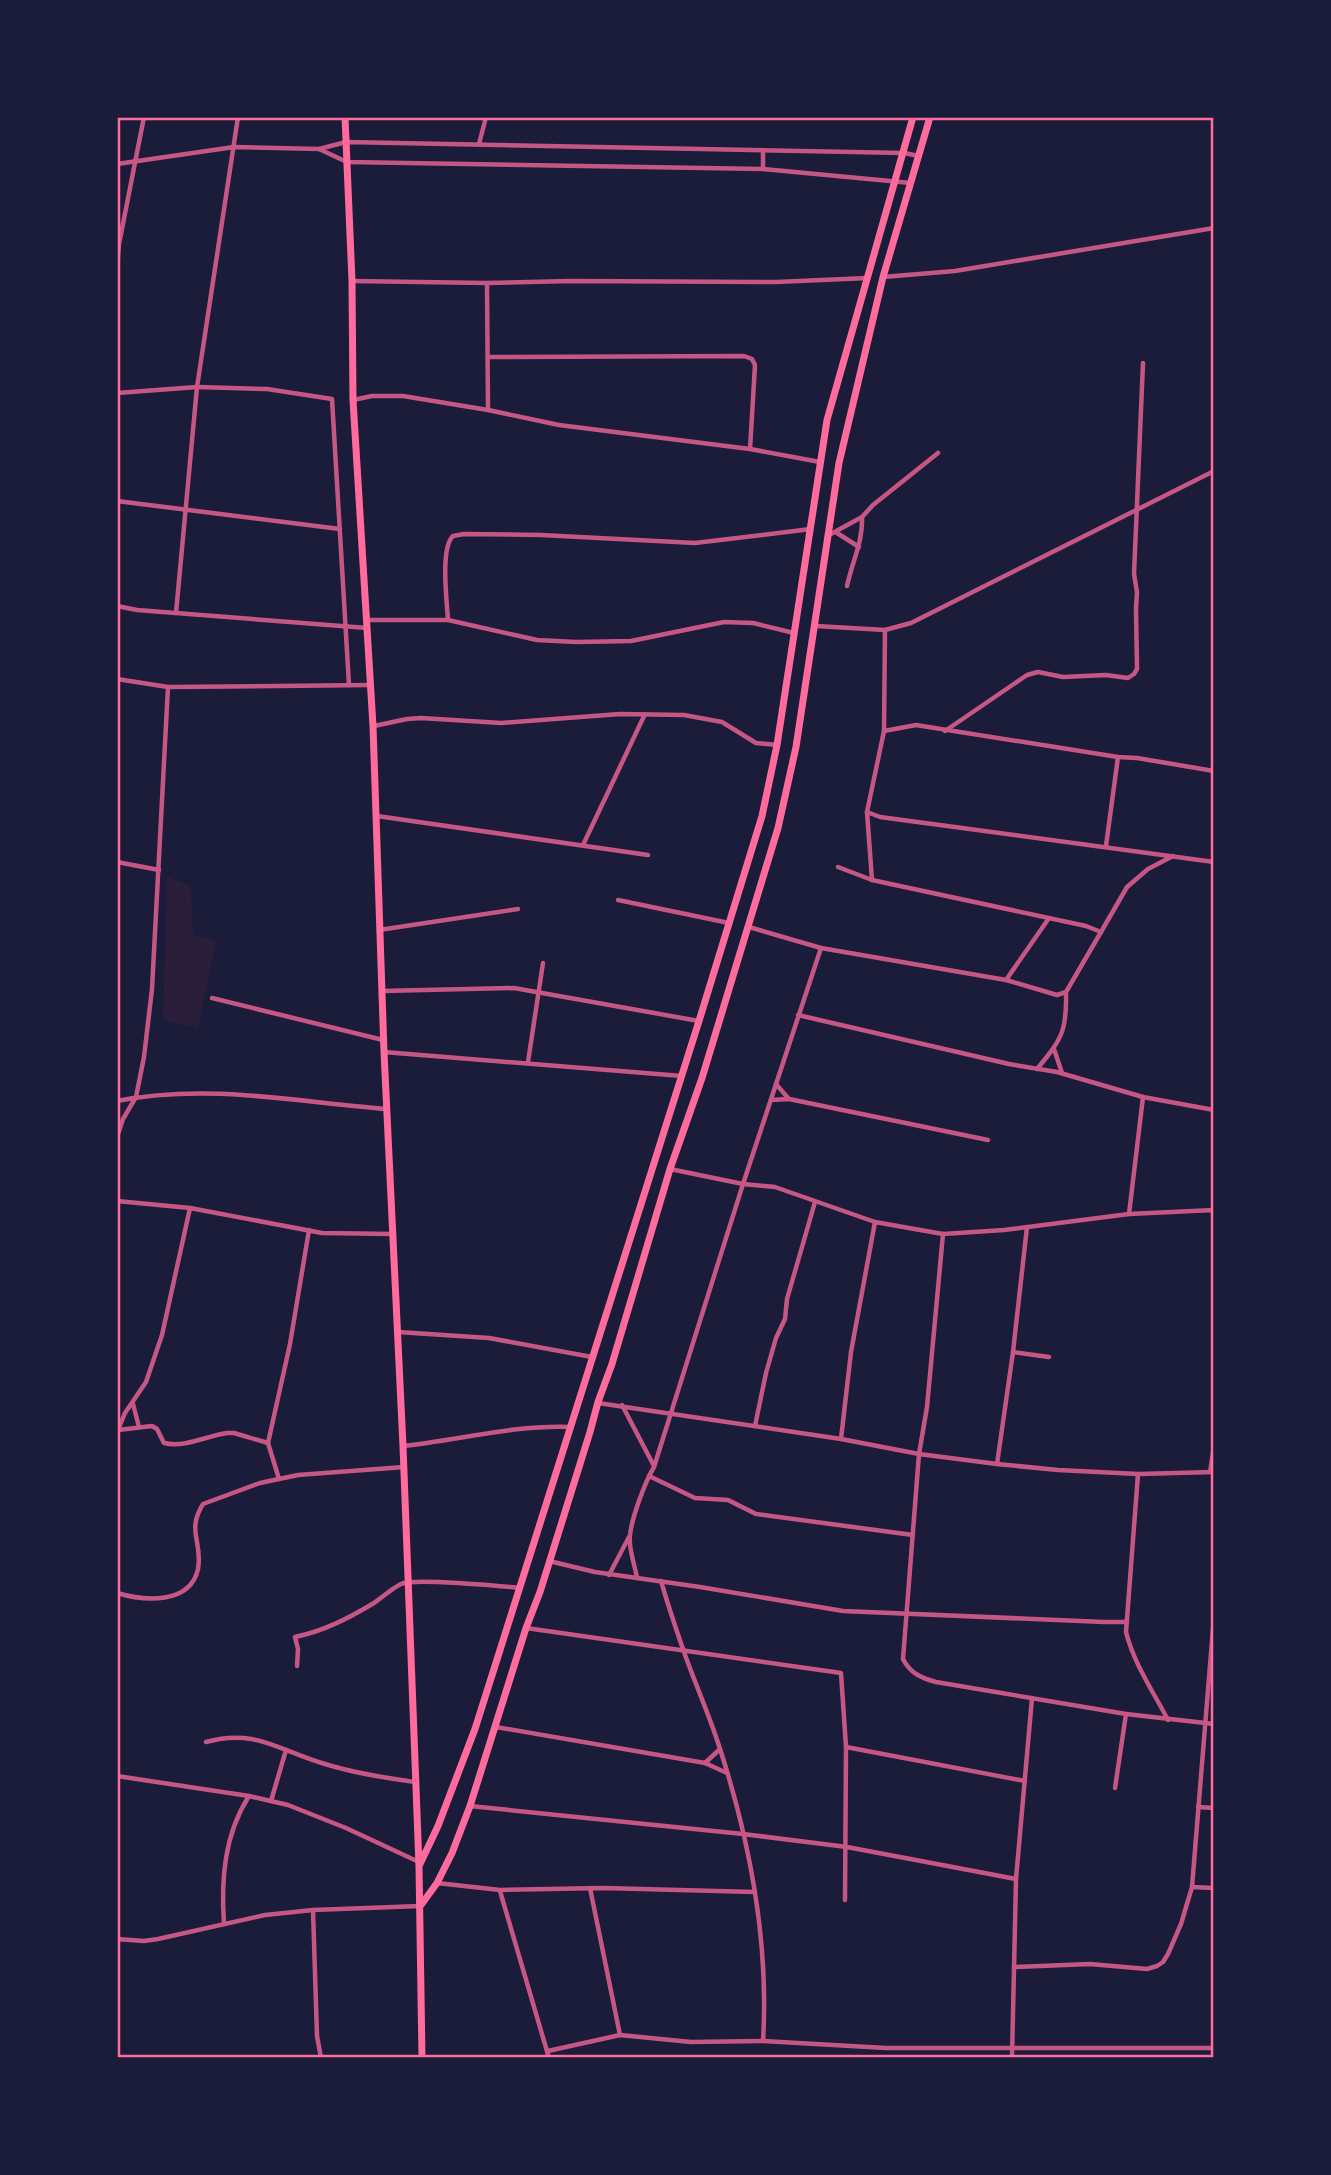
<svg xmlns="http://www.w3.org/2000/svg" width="1331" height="2175" font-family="'Noto Sans',sans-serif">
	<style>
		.green { fill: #2a1e3b }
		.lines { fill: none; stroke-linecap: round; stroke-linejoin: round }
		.minor { stroke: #c65784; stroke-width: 4.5 }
		.primary { stroke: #ff6b9d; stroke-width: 7 }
		.neatline { fill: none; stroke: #ff6b9d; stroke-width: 2.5 }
	</style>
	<rect width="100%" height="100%" fill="#1b1b3a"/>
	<polygon class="green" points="167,877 191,886 193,935 216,941 198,1028 163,1020"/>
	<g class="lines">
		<g class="minor">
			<polyline points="479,144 486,117"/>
			<polyline points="319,149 347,162 763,169 911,183"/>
			<polyline points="763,150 763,169"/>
			<polyline points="117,164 234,147 319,149 346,142 904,153 919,156"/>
			<polyline points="117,268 119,244 144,117"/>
			<polyline points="883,277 955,271 1214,228"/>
			<polyline points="352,281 487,283 570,281 776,282 868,278"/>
			<polyline points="487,283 488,410"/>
			<polyline points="488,357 744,356 752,359 755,365 750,449"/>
			<polyline points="117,393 197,387 267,389 332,399 349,685"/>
			<polyline points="353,400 372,396 403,396 488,410 559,425 750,449 820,462"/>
			<polyline points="117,501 340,529"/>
			<polyline points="837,533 859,547"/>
			<polyline points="829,535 862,517 873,505 938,453"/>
			<path d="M847 586C852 562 863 542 862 517"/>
			<polyline points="117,606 137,610 367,628"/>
			<polyline points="176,613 197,387 238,117"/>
			<polyline points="367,620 448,620 537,640 576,642 631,641 724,622 753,623 794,633"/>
			<path d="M448 620C447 602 440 548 453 536L464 534 541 535 695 543 811 529"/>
			<polyline points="816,626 885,630 911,623 1214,471"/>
			<polyline points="117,679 168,687 370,685"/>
			<polyline points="374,726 407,719 421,718 501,723 620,714 684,715 722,722 756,743 777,745"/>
			<polyline points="884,731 916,725 1118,757 1137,758 1214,771"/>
			<polyline points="945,731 1027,675 1038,672 1063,677 1106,675 1128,678 1134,674 1137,669 1136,609 1137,592 1134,574 1143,363"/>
			<polyline points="867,812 880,817 1214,862"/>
			<polyline points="377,816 648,855"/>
			<polyline points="583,845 645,714"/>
			<polyline points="1106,846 1118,757"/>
			<polyline points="117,862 159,870"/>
			<polyline points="838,867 872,880 1086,926 1101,932 1127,887 1148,869 1173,856"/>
			<polyline points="872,880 867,812 884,731 885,630"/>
			<polyline points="618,900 729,923"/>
			<polyline points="379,930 518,909"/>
			<polyline points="821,948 1006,980 1057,995 1066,992 1101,932"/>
			<polyline points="1006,980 1049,918"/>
			<polyline points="382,991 514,988 699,1021"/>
			<polyline points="212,998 383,1040"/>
			<polyline points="798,1015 1009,1064 1057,1072 1143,1097 1129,1214"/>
			<polyline points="1054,1049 1062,1073"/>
			<polyline points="384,1052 682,1076"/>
			<polyline points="528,1062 543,963"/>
			<path d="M1037 1069C1061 1040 1067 1032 1066 993"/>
			<polyline points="776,1084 788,1098"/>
			<polyline points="1143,1097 1214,1110"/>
			<polyline points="771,1100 789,1099 988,1140"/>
			<path d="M117 1101C208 1083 297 1102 387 1109"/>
			<polyline points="117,1137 123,1119 136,1097 144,1057 152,989 168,687"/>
			<polyline points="670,1169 743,1184 775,1187 875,1222 943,1234 1004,1230 1129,1214 1214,1210"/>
			<polyline points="117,1201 190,1208 322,1233 393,1234"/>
			<path d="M943 1234 927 1407 919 1454 903 1659C910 1673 921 1678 936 1682L1126 1714 1214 1724"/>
			<polyline points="398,1332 489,1338 592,1357"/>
			<polyline points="1013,1352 1049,1357"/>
			<polyline points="598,1403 841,1439 919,1454 997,1464 1058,1470 1138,1474 1214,1472"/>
			<polyline points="133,1404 139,1427"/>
			<polyline points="622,1405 654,1466"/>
			<polyline points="755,1426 766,1373 776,1338 785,1319 787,1299 815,1202"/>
			<polyline points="118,1430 125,1413 146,1382 162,1335 190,1208"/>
			<path d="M118 1430 152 1426 157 1429 164 1443C185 1448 206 1436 227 1433H234L268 1443"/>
			<polyline points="841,1439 851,1352 875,1222"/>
			<path d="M403 1446C458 1440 514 1425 569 1427"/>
			<polyline points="997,1464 1013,1352 1027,1227"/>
			<polyline points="1210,1472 1214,1446"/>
			<path d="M1138 1474 1126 1632C1134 1664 1153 1691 1168 1720"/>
			<polyline points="649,1476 695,1498 728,1500 756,1514 913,1535"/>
			<polyline points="279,1479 268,1443 290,1344 309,1230"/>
			<polyline points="549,1561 595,1572 700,1587 843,1611 1104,1622 1127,1622"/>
			<polyline points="609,1575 629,1537"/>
			<path d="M637 1578C635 1565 628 1548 630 1535 632 1517 645 1482 654 1467L743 1184 821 948 749 927"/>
			<path d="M661 1581C668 1605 676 1629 684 1652 696 1686 711 1719 721 1752 751 1846 769 1943 763 2041"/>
			<path d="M117 1593C144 1601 190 1605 198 1569 203 1542 186 1531 203 1504L260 1483 298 1475 404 1467"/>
			<polyline points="526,1628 841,1673 846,1747 845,1900"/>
			<path d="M297 1666 298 1649 295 1637C324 1631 349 1618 374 1603 383 1597 391 1589 401 1584 413 1578 501 1586 519 1588"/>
			<polyline points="496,1727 705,1763 727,1773"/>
			<path d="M206 1742C256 1728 279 1751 325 1764 354 1773 385 1778 415 1782"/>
			<polyline points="846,1747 1025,1781"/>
			<polyline points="705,1763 720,1749"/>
			<polyline points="117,1776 249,1796 288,1805 346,1828 419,1862"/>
			<polyline points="1115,1788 1126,1714"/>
			<polyline points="271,1801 286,1750"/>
			<polyline points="470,1806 743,1834 847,1847 1016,1879"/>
			<polyline points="1198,1807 1214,1808"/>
			<polyline points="437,1883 500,1890 603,1888 755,1892"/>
			<polyline points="1192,1887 1214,1888"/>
			<polyline points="590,1888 620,2035"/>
			<polyline points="500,1891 549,2058"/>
			<polyline points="313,1910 317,2036 321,2058"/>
			<path d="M224 1924C221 1880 224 1835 249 1796"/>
			<polyline points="117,1939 144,1941 158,1939 265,1915 313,1910 420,1906"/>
			<polyline points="1014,1967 1090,1964 1147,1969 1157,1966 1163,1962 1168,1954 1181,1924 1192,1887 1214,1616"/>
			<polyline points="548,2051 620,2035 691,2042 763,2041 886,2048 1214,2048"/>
			<polyline points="1012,2058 1016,1879 1032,1698"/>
		</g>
		<g class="primary">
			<polyline points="345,117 352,281 353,400 373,726 384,1052 403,1446 419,1866 422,2058"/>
			<polyline points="420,1864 438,1826 475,1729 699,1021 762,816 777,745 827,420 913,117"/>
			<polyline points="421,1905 437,1883 452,1853 470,1806 526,1628 540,1592 590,1432 598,1402 612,1364 670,1169 702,1078 778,828 796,747 839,463 883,277 930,117"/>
		</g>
	</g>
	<rect width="1331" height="2175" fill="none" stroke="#1b1b3a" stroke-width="238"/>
	<rect x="119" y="119" width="1093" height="1937" class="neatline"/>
</svg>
